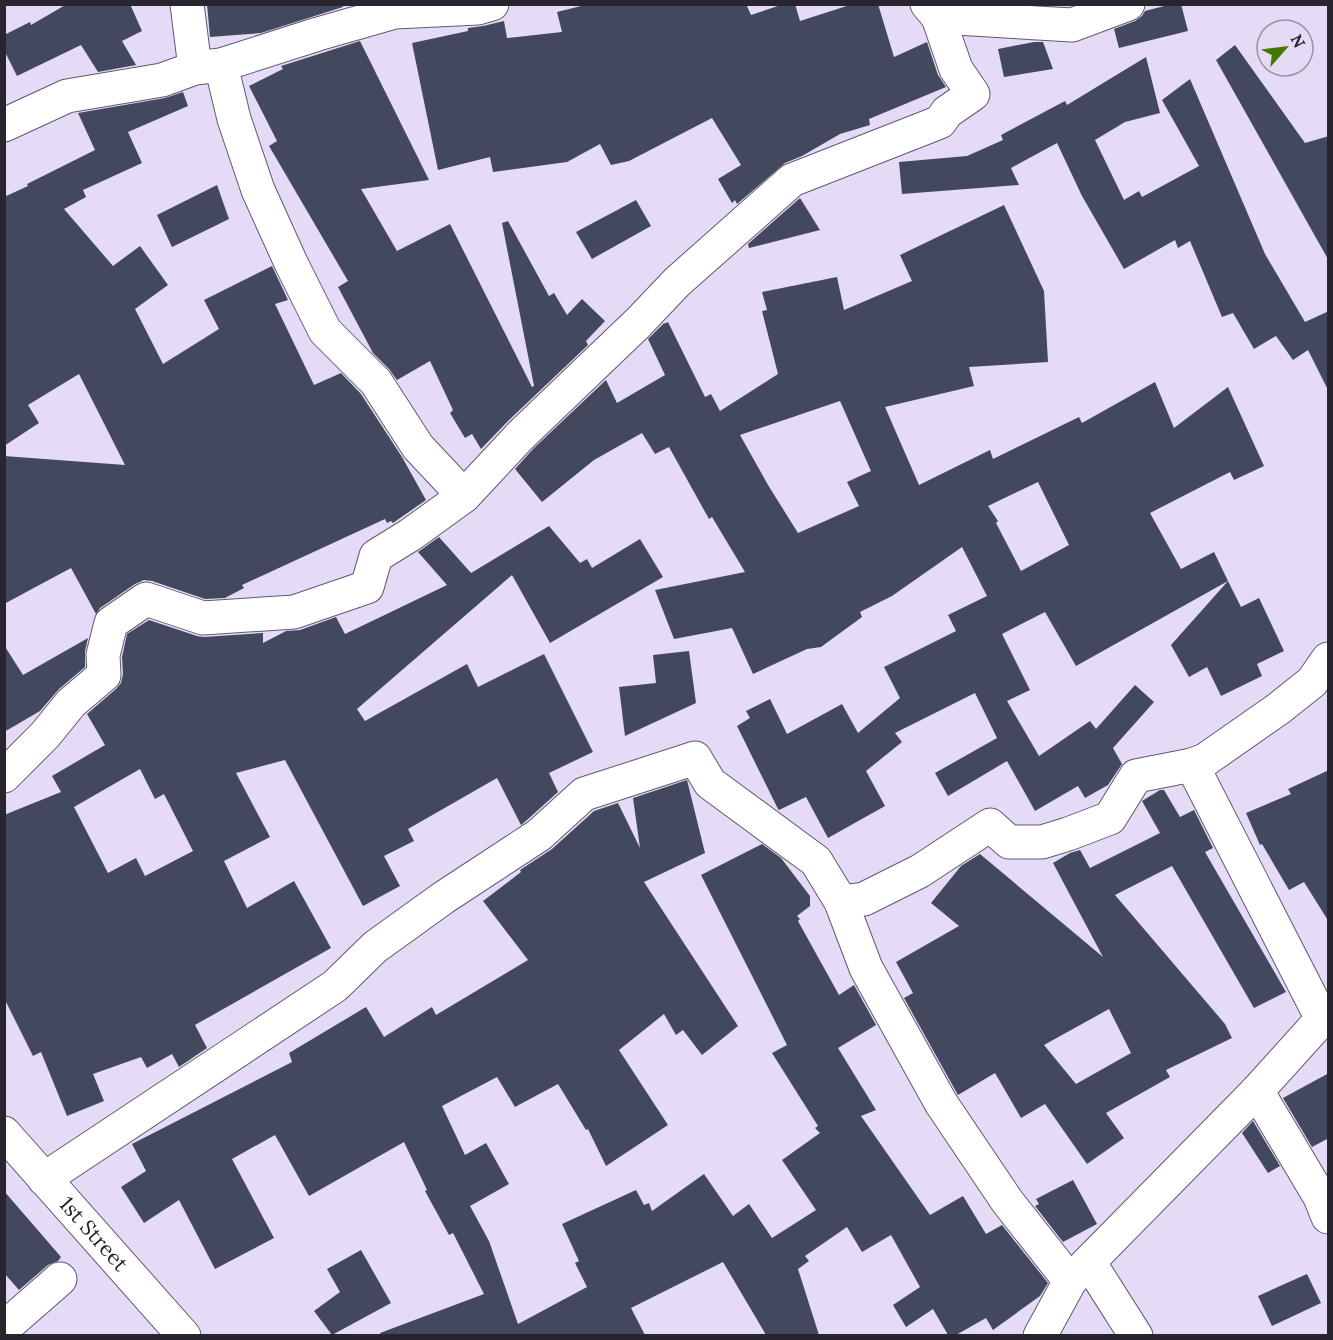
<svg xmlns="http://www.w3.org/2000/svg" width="1333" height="1340" font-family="Lora,serif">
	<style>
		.building { fill: #42495f; fill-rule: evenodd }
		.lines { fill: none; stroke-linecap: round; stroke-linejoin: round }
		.minor-casing { stroke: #62586f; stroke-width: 35 }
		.minor { stroke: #fff; stroke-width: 33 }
		.labels { text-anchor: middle; stroke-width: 6; stroke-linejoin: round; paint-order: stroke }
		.street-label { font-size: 21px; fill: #29252f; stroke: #e6dbf6 }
	</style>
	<rect width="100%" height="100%" fill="#e6dbf6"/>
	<g class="building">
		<polygon points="67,4 130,4 142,31 122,41 136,65 98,72 81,45 17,76 4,50 4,35 30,22 31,25"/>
		<polygon points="207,4 342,4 343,7 261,33 210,37"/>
		<polygon points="589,4 746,4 751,15 784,4 795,4 800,21 853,4 878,4 894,57 927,42 938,75 946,87 869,119 870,125 840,134 802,156 785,163 737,204 735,200 732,203 718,179 741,165 712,118 629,161 611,165 600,144 567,162 493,172 490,157 438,170 412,43 468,31 468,28 483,26 504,21 507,38 562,32 557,12"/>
		<polygon points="1172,4 1181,4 1188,31 1119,48 1114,29 1135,21 1142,16 1145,11"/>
		<polygon points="360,41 429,180 361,189 397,251 450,224 532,387 534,386 502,223 508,221 549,296 554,293 567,315 582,299 605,321 586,341 588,345 508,421 481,449 472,434 465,438 450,413 453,410 430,361 397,380 389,369 373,353 338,287 348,281 269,146 277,141 249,86 283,69 281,66"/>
		<polygon points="1034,42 1043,42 1053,69 1004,77 998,49"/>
		<polygon points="1235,45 1305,143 1329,136 1329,261 1216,60"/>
		<polygon points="1146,57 1160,113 1125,122 1095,140 1124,200 1139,191 1142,197 1199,166 1162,100 1190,79 1265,254 1305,322 1329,311 1329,392 1308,350 1293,360 1276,336 1254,349 1233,313 1222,317 1190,241 1178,248 1175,240 1124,269 1082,196 1057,143 1011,168 1019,185 902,194 899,162 967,156 1003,140 1001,135 1065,101 1067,105"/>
		<polygon points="183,92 188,106 128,132 142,163 83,190 86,197 64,209 113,266 140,246 168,285 135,309 163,364 219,329 204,300 272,266 288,300 275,304 314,385 341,373 361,394 402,457 426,500 393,523 391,521 387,523 385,519 242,585 244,588 225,598 205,599 152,581 144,580 135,584 100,608 96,614 71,568 4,604 4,456 125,465 79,374 28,405 39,423 4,446 4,197 28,186 27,184 95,150 78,113 165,98"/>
		<polygon points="217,185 229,219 172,247 157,215"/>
		<polygon points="800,198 820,230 749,248 748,244"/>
		<polygon points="636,200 651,226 592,259 576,232"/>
		<path d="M1004 205 1044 291 1048 362 969 367 974 386 885 407 919 485 990 450 993 459 1079 417 1082 423 1155 382 1174 428 1228 387 1264 466 1234 480 1230 472 1150 513 1181 569 1214 552 1228 581 1076 666 1045 612 1002 634 1030 690 1007 701 1039 756 1090 721 1096 729 1135 685 1154 702 1113 748 1122 764 1108 785 1085 798 1078 786 1035 811 1007 761 948 796 935 773 997 738 975 693 895 733 902 742 866 771 885 806 828 838 806 797 779 810 778 809 737 726 750 718 746 711 770 699 787 734 842 704 858 733 900 698 884 667 956 631 948 615 987 596 962 547 892 596 860 612 862 617 821 647 807 649 753 674 732 628 674 639 655 590 745 572 712 517 709 519 669 447 655 454 642 433 594 460 542 502 515 469 534 448 606 380 617 403 665 375 648 339 663 324 668 322 705 397 711 394 720 411 778 374 762 311 767 310 762 292 837 277 844 310 912 281 900 255ZM840 401 871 471 847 482 859 506 798 533 768 485 740 435ZM1038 482 1069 545 1021 571 996 523 998 521 988 506Z"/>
		<path d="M549 526 580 563 587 559 592 568 640 539 663 577 550 643 512 575 357 709 365 721 467 664 478 687 544 654 593 752 549 773 558 792 527 820 521 825 497 778 408 829 414 841 384 856 400 886 363 906 285 760 236 773 270 837 224 861 247 908 294 881 331 948 195 1025 207 1048 179 1067 172 1054 147 1068 141 1057 93 1074 104 1101 67 1116 41 1052 33 1056 4 998V815L61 792 52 776 105 745 87 714 116 689 121 683 123 674 122 657 127 634 149 620 197 636 204 637 263 633V643L286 631 300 630 336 617 345 634 447 585 418 552 439 537 471 573ZM140 769 155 799 164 794 193 851 145 876 136 858 108 873 74 807Z"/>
		<polygon points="1228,581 1241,607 1259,598 1284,651 1257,664 1262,676 1221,696 1207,667 1189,677 1171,645"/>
		<polygon points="88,638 85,651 85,667 59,689 40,711 4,732 4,645 23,675"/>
		<polygon points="689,651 696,703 625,736 619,687 656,683 653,655"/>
		<polygon points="1329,770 1329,922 1304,882 1289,890 1262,844 1260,845 1246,813 1291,794 1288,789"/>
		<polygon points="687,780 705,853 644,882 738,1026 702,1055 683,1030 676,1035 664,1014 619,1050 668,1125 606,1166 588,1129 586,1130 558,1084 515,1107 497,1077 442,1106 465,1155 486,1143 509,1184 470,1206 489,1241 518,1324 587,1287 575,1263 579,1261 562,1224 636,1190 644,1205 649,1203 652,1211 704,1174 733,1216 749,1204 772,1238 816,1210 782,1160 820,1133 815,1128 818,1126 772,1053 787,1045 701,875 762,844 781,858 810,896 810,906 797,916 800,919 798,921 839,995 854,985 876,1025 838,1048 876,1110 861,1116 930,1215 963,1196 986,1234 1002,1225 1048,1283 1040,1296 993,1330 986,1318 956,1335 948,1335 933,1309 906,1327 893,1305 920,1287 891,1235 862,1252 847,1227 805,1256 809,1261 798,1269 819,1335 766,1335 723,1262 631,1308 645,1335 381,1335 380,1333 484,1294 453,1233 449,1235 425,1191 427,1190 404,1142 309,1196 275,1135 232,1159 274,1238 215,1269 179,1200 144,1223 121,1187 146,1171 132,1144 292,1062 289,1053 366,1007 384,1037 432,1007 436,1015 528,960 483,901 521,872 520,870 552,849 594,811 618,803 640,848 633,798"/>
		<path d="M1160 790H1164L1180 817 1194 810 1213 848 1205 852 1286 992 1254 1008 1172 866 1115 895 1225 1024 1232 1038 1166 1070 1170 1077 1106 1113 1124 1138 1087 1164 1045 1104 1021 1118 995 1073 958 1095 904 998 913 993 896 962 959 926 931 903 961 866 980 854 1103 957 1053 863 1070 853 1080 850 1090 868 1160 833 1142 801ZM1109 1009 1131 1053 1076 1084 1044 1045Z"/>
		<polygon points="1329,1073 1329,1138 1312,1147 1283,1098"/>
		<polygon points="1253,1121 1280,1166 1268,1173 1242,1133"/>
		<polygon points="1073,1180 1097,1224 1063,1242 1035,1206 1039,1204 1036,1199"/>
		<polygon points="4,1191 61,1257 58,1261 48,1265 19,1290 4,1273"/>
		<polygon points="361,1250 391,1303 332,1335 314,1311 340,1292 327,1269"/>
		<polygon points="1307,1274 1321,1303 1272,1326 1258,1296"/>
	</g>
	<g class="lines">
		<g class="minor-casing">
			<g id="minor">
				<polyline points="187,4 195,68"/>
				<polyline points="927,4 938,17 1072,25 1128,4"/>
				<polyline points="221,65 234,119 258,190 291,263 325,331 376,382 418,447 464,496"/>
				<polyline points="4,125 67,96 162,80 195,68 221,65 318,34 395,12 478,8 492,4"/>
				<polyline points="1192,765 1322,1019"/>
				<polyline points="4,776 45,735 71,703 104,675 103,655 111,623 146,599 203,618 294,612 367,587 376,556 410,535 464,496 521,435 638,323 677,282 792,180 940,122 947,112 973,94 956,69 938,17"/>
				<polyline points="841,902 864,899 920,871 990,825 1009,842 1042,842 1068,834 1110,818 1136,776 1192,765 1205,760 1278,709 1312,682 1328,659"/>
				<polyline points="1257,1091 1320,1197 1328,1217"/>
				<path id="s1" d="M4 1133 184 1336"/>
				<polyline points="44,1179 335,986 375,947 443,898 539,835 584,794 695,758 710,783 816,861 841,902 866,968 941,1103 1007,1201 1070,1281"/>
				<polyline points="1089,1262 1136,1336"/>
				<polyline points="4,1328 60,1279"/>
				<polyline points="1040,1336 1070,1281 1257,1091 1322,1019 1328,1014"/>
			</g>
		</g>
		<use href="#minor" class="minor"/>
	</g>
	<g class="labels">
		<g class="street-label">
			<text dy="7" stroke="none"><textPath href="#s1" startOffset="135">1st Street</textPath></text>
		</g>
	</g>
	<rect width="1333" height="1340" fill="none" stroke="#29252f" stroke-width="12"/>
	<g transform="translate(1285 48) rotate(62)"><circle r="28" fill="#e6dbf6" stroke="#9a92a6" stroke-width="1.5"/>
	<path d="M0-4.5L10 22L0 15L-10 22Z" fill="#457700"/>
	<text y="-9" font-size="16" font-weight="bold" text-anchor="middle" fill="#29252f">N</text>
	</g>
</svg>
